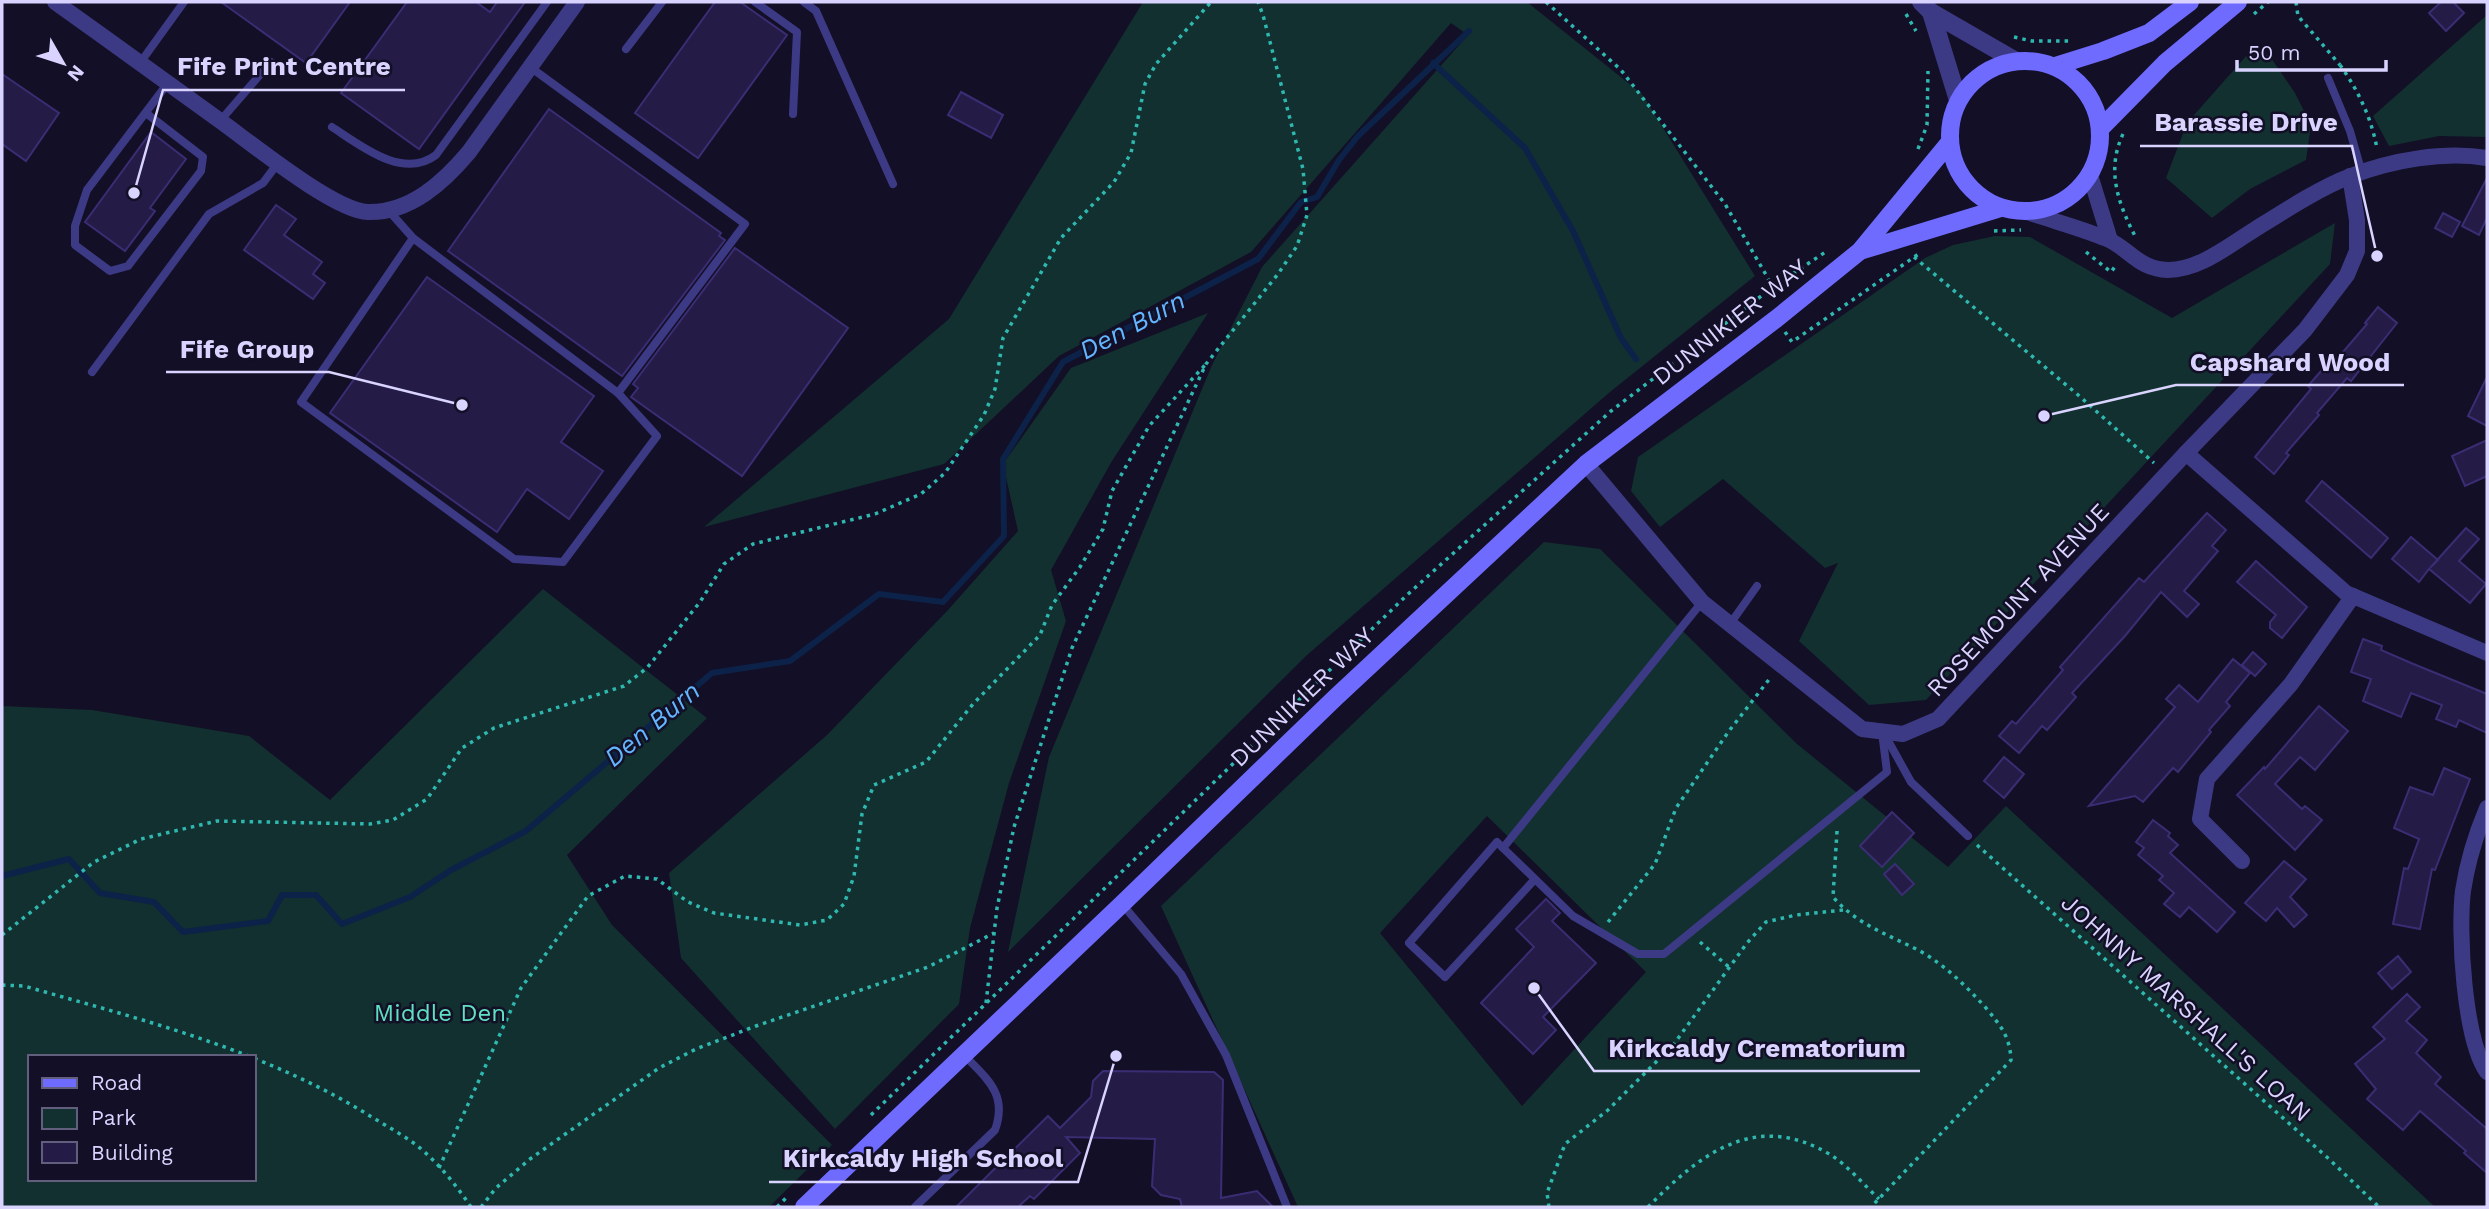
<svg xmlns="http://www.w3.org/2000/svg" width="2489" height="1209" font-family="'Work Sans',sans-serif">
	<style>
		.green { fill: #12302f; fill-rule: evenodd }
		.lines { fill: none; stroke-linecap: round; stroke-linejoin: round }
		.stream { stroke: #0c2248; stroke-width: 6 }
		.building { fill: #241b47; stroke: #3b2d73; stroke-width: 2 }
		.path { stroke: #2fb8b0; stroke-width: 3.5; stroke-dasharray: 3.5 5; stroke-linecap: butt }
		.service { stroke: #3d3a85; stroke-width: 8 }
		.minor { stroke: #3d3a85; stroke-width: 16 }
		.tertiary { stroke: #3d3a85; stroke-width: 18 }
		.secondary { stroke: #6f6bff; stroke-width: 18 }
		.labels { text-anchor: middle; stroke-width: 5; stroke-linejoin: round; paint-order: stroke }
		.street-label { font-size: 24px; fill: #d9d4ff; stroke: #130f26 }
		.park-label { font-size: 24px; fill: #5fe0c0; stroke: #130f26 }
		.water-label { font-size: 26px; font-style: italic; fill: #62b6ff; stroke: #130f26 }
		.leader { fill: none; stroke: #d9d4ff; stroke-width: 2.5 }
		.callout-dot { fill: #d9d4ff; stroke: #130f26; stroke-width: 2.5 }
		.callout-label { font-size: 26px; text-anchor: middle; font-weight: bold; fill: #d9d4ff; stroke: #130f26; stroke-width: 5; stroke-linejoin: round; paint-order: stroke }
	</style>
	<rect width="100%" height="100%" fill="#130f26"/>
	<g class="green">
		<polygon points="1143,2 1527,2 1642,94 1755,276 1610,392 1306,656 1008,952 1049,757 1212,365 1262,267 1468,35 1451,23 1251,252 1059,356 944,464 704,527 949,319"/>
		<polygon points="2487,15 2487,137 2439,136 2389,146 2373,116"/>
		<polygon points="2247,55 2269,55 2295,93 2311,125 2306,160 2250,189 2212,218 2166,178 2187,123"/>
		<polygon points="2335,223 2330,264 1926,700 1869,705 1799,641 1838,563 1825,568 1723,479 1660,527 1631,491 1638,457 1925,258 1953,245 1995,236 2030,237 2172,318"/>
		<polygon points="1208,313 1112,461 1051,570 1066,621 1009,783 970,928 959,1004 835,1129 681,958 669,873 827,735 948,610 1018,531 1003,464 1071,368"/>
		<path d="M1544 542 1600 549 1796 743 1948 867 2006 806 2435 1207H1298L1161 906ZM1487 816 1646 972 1522 1106 1380 933Z"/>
		<path d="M543 589 707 718 567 855 612 925 832 1145 769 1207H2V706L92 710 249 736 330 800ZM30 1057H254V1179H30Z"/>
	</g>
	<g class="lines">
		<g class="stream">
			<polyline points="1433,63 1525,148 1573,231 1621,338 1636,359"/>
			<polyline points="2,876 69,859 100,893 154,902 183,932 268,921 282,895 316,895 342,924 410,897 451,870 526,831 712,673 790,661 879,594 943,602 1004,536 1003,459 1063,362 1258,259 1301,202 1317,197 1339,160 1358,136 1469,31"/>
		</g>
	</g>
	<g class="building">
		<polygon points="221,2 350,2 306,63"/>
		<polygon points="407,2 476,2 490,12 497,2 525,2 419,149 341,93"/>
		<polygon points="715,2 740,2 787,35 698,158 635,113"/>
		<polygon points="2441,2 2453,2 2464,13 2446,31 2429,13"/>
		<polygon points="2,74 59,113 26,161 2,144"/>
		<polygon points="961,92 1003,115 991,138 948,115"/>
		<polygon points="549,109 721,233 719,236 725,240 622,376 448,251"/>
		<polygon points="151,132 186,159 150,208 155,211 125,251 85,222"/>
		<polygon points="2487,178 2487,218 2479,235 2462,226"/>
		<polygon points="276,205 296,219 284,235 322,262 313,274 325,283 313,299 244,250"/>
		<polygon points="2443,213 2460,222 2452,237 2435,228"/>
		<polygon points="735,248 848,328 742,476 631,397 638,388 633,384"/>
		<polygon points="427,277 594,396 561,442 603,471 569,519 527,489 497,532 330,413"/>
		<polygon points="2378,307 2397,323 2351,381 2347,378 2317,413 2319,415 2286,453 2289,455 2274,474 2255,457 2311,389 2308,386 2321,371 2325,373 2367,324 2365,323"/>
		<polygon points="2487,377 2487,426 2468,416"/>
		<polygon points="2487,440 2487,476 2465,486 2452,456"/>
		<polygon points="2322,481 2388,538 2371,558 2306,501"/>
		<polygon points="2207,513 2226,530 2212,546 2218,551 2184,591 2199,604 2187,617 2161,592 2125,636 2072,693 2076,697 2047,730 2042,726 2019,753 1999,736 2012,721 2016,724 2063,670 2060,667 2139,578 2144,582"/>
		<polygon points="2466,528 2479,539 2459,561 2486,584 2470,603 2429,569 2419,582 2392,559 2411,537 2438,560 2430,568"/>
		<polygon points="2256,561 2307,607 2282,638 2270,628 2270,622 2276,615 2237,582"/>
		<polygon points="2363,639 2382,646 2381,650 2411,663 2487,694 2487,733 2459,720 2456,727 2436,719 2442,705 2411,693 2401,717 2363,701 2371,679 2351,672"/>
		<polygon points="2253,652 2266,664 2255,676 2242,665"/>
		<polygon points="2233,659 2250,673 2226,702 2230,706 2209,730 2211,732 2178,772 2173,768 2143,802 2135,796 2089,806 2175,707 2166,699 2179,685 2198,702"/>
		<polygon points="2319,706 2348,731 2315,770 2300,757 2275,784 2302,809 2305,806 2322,820 2295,850 2237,795 2264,767 2265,769"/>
		<polygon points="2004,757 2024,774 2004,798 1984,781"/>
		<polygon points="2444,768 2470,779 2435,870 2432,869 2420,929 2393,924 2404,868 2408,869 2419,839 2394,828 2410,787 2433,795"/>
		<polygon points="1892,812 1914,833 1882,867 1860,846"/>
		<polygon points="2153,820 2170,833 2168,836 2178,845 2170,853 2235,912 2217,932 2189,907 2180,917 2164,904 2174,893 2159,880 2163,876 2138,855 2144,848 2136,842"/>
		<polygon points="2284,861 2306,879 2290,897 2307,915 2294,927 2277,908 2266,921 2245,903"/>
		<polygon points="1895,864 1914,884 1902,895 1884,874"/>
		<polygon points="1546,899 1560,913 1552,921 1596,963 1543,1017 1556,1030 1533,1054 1481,1003 1534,947 1516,929"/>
		<polygon points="2398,956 2411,972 2392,989 2378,973"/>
		<polygon points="2407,994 2420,1007 2406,1021 2427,1040 2416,1053 2441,1077 2435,1084 2487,1129 2487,1173 2464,1153 2466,1151 2420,1111 2403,1130 2367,1099 2376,1089 2355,1064 2385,1039 2373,1027"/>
		<polygon points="1103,1071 1214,1072 1223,1080 1221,1198 1257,1191 1273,1207 1182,1207 1180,1199 1161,1195 1152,1186 1155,1139 1066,1137 1080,1153 1034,1199 1030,1196 1018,1207 956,1207 1048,1116 1060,1128 1091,1097 1093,1081"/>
	</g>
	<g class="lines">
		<g class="path">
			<polyline points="1546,2 1621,70 1725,204 1773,287"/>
			<polyline points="2296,2 2298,16 2340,65"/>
			<polyline points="1906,14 1916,31"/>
			<polyline points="2254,14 2268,2"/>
			<polyline points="2014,37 2032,41 2069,41"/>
			<path d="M2340 65C2358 90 2372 119 2377 149"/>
			<path d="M2123 134C2106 170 2118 203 2135 236"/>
			<polyline points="1918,149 1927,125 1928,71"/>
			<polyline points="1994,231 2021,230"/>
			<polyline points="2086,252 2111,272 2117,264"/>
			<polyline points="1914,257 2077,394 2154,463"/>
			<polyline points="1785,332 1792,342 1920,253"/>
			<path d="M1837 831 1833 897C1856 924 1889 935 1920 951 1946 966 1966 986 1986 1008 2001 1026 2010 1037 2011 1060L1871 1207"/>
			<polyline points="1977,845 2329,1159 2379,1207"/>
			<polyline points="1608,922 1655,864 1676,808 1729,731 1771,677"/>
			<polyline points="2,935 94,862 141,839 217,821 370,824 393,820 427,799 462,748 494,728 624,686 647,668 700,602 724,564 753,544 875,514 921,494 945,473 984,415 995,389 1003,338 1061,238 1114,182 1131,153 1145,84 1156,64 1211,2"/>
			<polyline points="1700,942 1730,968"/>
			<path d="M2 985 24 986C143 1020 264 1050 370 1116 385 1125 401 1134 415 1144 437 1161 456 1185 471 1207"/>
			<polyline points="986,1003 997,908 1014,827 1072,648 1206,364 1278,274 1297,246 1307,215 1303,169 1263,15 1258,2"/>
			<polyline points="871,1115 1407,595 1611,411 1773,287 1827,251"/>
			<polyline points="439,1168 521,988 588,896 625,876 657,879 688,902 714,913 800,925 827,920 844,904 854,876 862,814 874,785 926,762 973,704 1040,635 1052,605 1080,567 1103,529 1112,491 1149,426 1206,364"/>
			<polyline points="481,1207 496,1188 530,1159 659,1068 696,1049 756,1026 928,967 994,933"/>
			<polyline points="777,1207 788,1196"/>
			<polyline points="1549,1207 1547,1193 1565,1144 1608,1110 1674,1044 1747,943 1766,922 1796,915 1843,910"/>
			<path d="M1648 1207C1701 1153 1756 1110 1831 1155 1848 1166 1864 1185 1879 1199"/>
		</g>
		<g class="service">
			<polyline points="755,2 797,32 793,114"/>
			<polyline points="804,2 816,11 893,184"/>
			<polyline points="626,49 662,2"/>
			<polyline points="140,63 184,2"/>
			<polyline points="530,67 745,224 618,393"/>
			<polyline points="2328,78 2350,131 2362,173"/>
			<polyline points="146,113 203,157 201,171 128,266 110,271 75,245 75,226 87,190 168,83"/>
			<polyline points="220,121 271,62"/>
			<path d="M332 127C361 146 403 180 436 155L547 2"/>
			<polyline points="389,211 413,238 618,393 657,436 563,562 514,559 301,402 413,238"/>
			<polyline points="92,372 209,214 263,183 278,163"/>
			<polyline points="1730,624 1757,586"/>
			<polyline points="1886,737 1911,782 1968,836"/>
			<polyline points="1503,848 1702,602"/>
			<polyline points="1535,879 1445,977 1409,943 1497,842 1503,848 1573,916 1638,954 1664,954 1887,772 1882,732"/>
			<polyline points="1122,904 1181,974 1226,1055 1287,1207"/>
			<path d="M915 1207 995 1130C1008 1094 987 1079 964 1055"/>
		</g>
		<g class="minor">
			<path d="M55 2C110 41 165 81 219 120 250 142 334 211 368 212 410 213 443 183 469 152L577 2"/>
			<polyline points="2090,175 2110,240"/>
			<path d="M2027 212C2053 221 2081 228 2107 239 2130 249 2138 269 2168 270 2199 270 2228 246 2254 230 2281 213 2321 187 2351 176 2392 160 2444 151 2487 158"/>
			<polyline points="2186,453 2346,593 2487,653"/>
			<polyline points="1586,464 1702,602 1862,729 1903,734 1938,719 2186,453 2305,330 2347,275 2357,251 2357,220 2350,176"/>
			<path d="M2487 808C2476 834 2467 864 2463 891 2458 932 2464 1039 2487 1072"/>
			<polyline points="2242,861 2200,819 2207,779 2291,684 2353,596"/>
		</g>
		<g class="tertiary">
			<polyline points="1921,2 1931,12 2016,61"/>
			<polyline points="1931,12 1958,100"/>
		</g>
		<g class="secondary">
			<circle cx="2025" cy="136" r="75"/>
			<polyline points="2055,66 2103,51 2149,33 2190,2"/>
			<polyline points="2100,129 2165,63 2238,2"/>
			<polyline points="1860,251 2001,208"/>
			<polyline points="804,1207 1122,904 1335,698 1586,464 1776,319 1860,251 1949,143"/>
		</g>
	</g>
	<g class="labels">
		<g class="street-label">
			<text transform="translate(1730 322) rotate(-38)" y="8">DUNNIKIER WAY</text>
			<text transform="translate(2018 600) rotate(-47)" y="8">ROSEMOUNT AVENUE</text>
			<text transform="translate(1302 697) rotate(-44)" y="8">DUNNIKIER WAY</text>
			<text transform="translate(2186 1008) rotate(42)" y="8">JOHNNY MARSHALL'S LOAN</text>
		</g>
		<g class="park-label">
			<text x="440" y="1021">Middle Den</text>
		</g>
		<g class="water-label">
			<text transform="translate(1132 325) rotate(-28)" y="9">Den Burn</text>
			<text transform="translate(652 724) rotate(-40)" y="9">Den Burn</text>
		</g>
	</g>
	<path class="leader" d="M134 193L163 90H405M2377 256L2352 146H2140M462 405L329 372H166M2044 416L2176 385H2404M1534 988L1594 1071H1920M1116 1056L1078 1182H769"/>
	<g class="callout-dot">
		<circle cx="134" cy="193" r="7"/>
		<circle cx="2377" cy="256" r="7"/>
		<circle cx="462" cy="405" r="7"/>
		<circle cx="2044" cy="416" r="7"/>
		<circle cx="1534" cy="988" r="7"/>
		<circle cx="1116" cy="1056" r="7"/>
	</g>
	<g class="callout-label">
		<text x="284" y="75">Fife Print Centre</text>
		<text x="2246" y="131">Barassie Drive</text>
		<text x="247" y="358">Fife Group</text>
		<text x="2290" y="371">Capshard Wood</text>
		<text x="1757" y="1057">Kirkcaldy Crematorium</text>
		<text x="923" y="1167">Kirkcaldy High School</text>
	</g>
	<rect width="2489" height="1209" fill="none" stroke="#d9d4ff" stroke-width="7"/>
	<rect x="28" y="1055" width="228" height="126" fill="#130f26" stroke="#625e7d" stroke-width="2"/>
	<rect x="42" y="1078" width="35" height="10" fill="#6f6bff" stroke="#625e7d" stroke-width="2"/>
	<text x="91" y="1090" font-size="21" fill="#d9d4ff">Road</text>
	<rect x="42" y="1108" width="35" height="21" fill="#12302f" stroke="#625e7d" stroke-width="2"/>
	<text x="91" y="1125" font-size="21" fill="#d9d4ff">Park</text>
	<rect x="42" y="1142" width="35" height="21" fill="#241b47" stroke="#625e7d" stroke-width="2"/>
	<text x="91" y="1160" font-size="21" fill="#d9d4ff">Building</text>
	<g transform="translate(63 63) rotate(129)" stroke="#130f26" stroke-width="5" paint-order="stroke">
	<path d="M0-5L12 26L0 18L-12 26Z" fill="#d9d4ff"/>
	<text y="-10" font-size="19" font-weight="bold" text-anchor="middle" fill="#d9d4ff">N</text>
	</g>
	<path d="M2237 60v10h149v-10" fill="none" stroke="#d9d4ff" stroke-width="3.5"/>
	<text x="2248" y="60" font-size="21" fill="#d9d4ff" stroke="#130f26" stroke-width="5" paint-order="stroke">50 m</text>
</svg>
